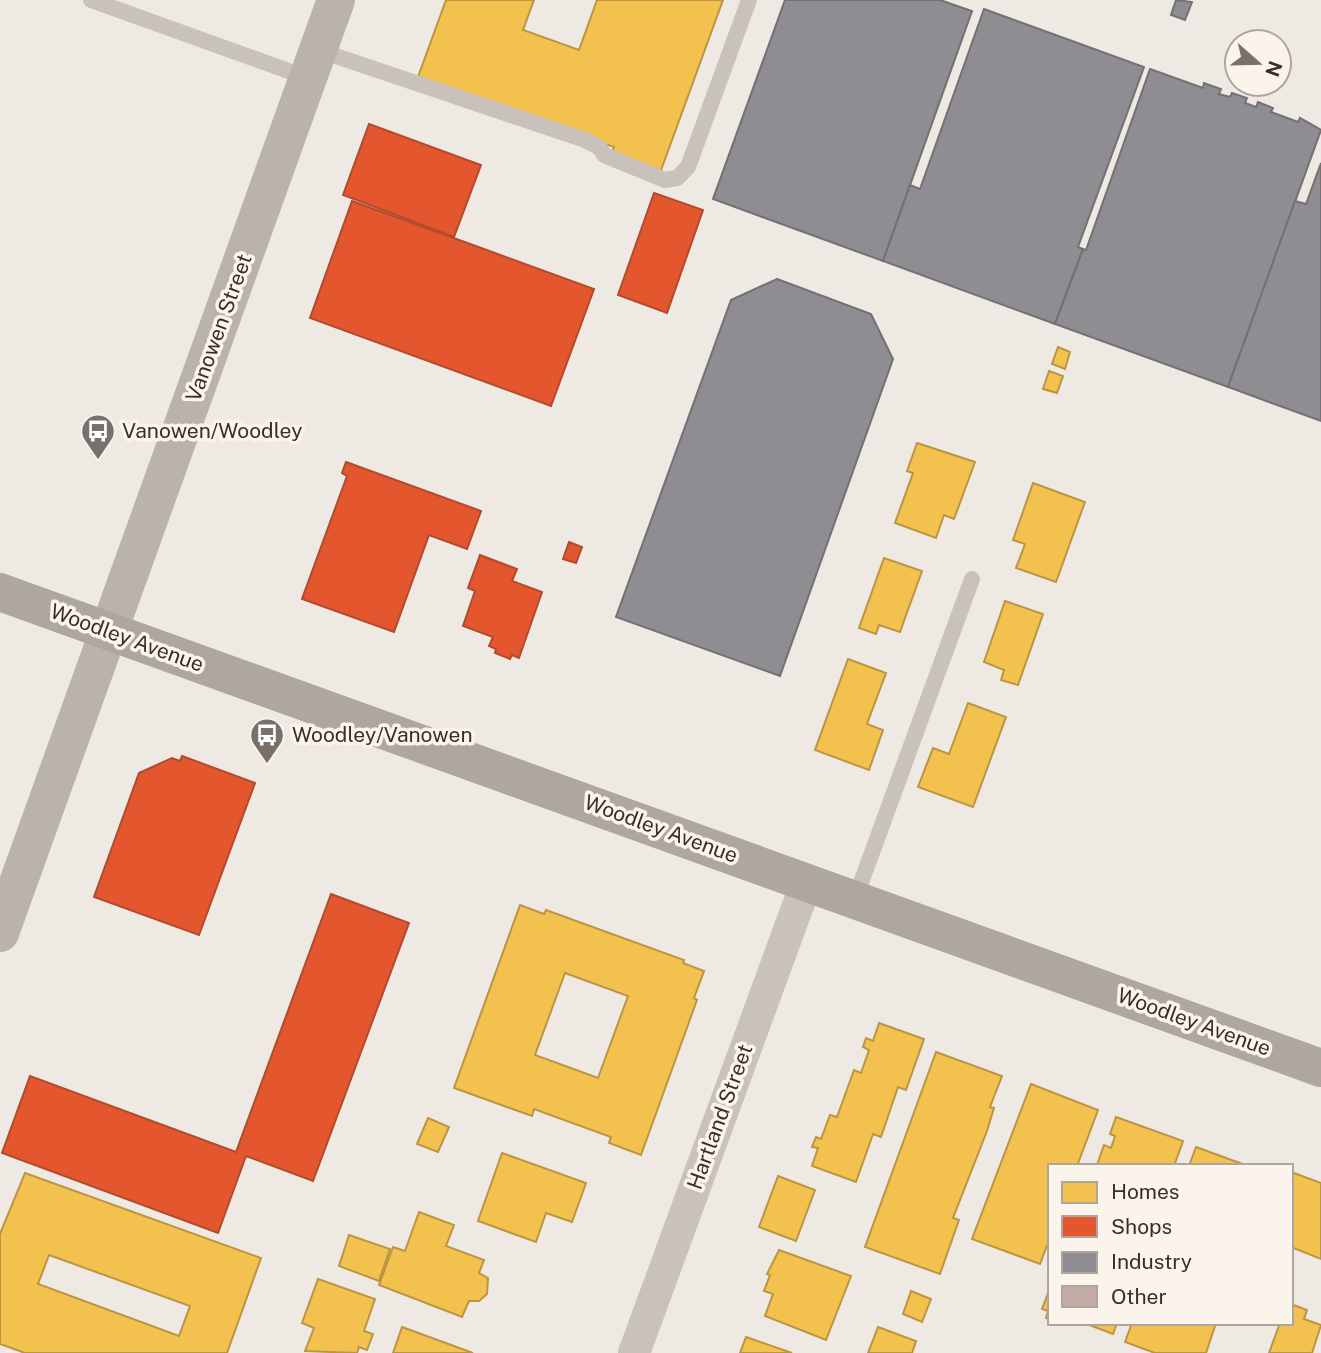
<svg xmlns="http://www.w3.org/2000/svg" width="1321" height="1353" font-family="'Public Sans',sans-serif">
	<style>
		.homes { fill: #f2c14e; stroke: #bb9543; stroke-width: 2; fill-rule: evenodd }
		.shops { fill: #e4572e; stroke: #b14b2d; stroke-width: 2 }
		.industry { fill: #8d8d92; stroke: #747073; stroke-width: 2 }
		.building { fill: #c3aca5 }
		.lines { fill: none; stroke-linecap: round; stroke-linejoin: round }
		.service { stroke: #c9c2bc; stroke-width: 16 }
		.minor { stroke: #c9c2bc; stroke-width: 32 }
		.secondary { stroke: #b9b2ad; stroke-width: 38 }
		.primary { stroke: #aea6a1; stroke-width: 38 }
		.labels { text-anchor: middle; stroke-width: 7; stroke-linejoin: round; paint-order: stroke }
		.street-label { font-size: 21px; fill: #3a2e2a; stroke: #fbf4eb }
		.poi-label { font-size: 21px; fill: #3a2e2a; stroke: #fbf4eb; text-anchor: start }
	</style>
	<rect width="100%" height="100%" fill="#efe9e4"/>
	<g class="homes">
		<polygon points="446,0 534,0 523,30 579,50 597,0 723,0 660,173 611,155 614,147 418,77"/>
		<polygon points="1058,347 1070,352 1065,369 1052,364"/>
		<polygon points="1049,371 1063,376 1057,393 1043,389"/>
		<polygon points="917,443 975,462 954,519 944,515 936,538 895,523 913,473 907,471"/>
		<polygon points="1033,483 1085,502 1056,582 1016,568 1025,544 1013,540"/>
		<polygon points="884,558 922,571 900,632 879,625 876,634 859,628"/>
		<polygon points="1005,601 1043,614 1018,685 1001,680 1004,670 984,662"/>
		<polygon points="848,659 886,673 867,724 883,730 869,770 815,750"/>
		<polygon points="968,703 1006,717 973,807 918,787 933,748 949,754"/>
		<path d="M520 905 544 914 546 910 684 960 683 963 704 971 694 998 697 1000 641 1155 609 1143 611 1137 534 1109 532 1116 454 1088ZM565 973 628 996 598 1078 535 1055Z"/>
		<polygon points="879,1023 924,1039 906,1090 898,1087 881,1137 873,1134 856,1182 812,1166 818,1148 812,1147 816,1137 821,1139 830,1115 837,1117 854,1070 861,1073 869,1050 863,1047 866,1038 873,1041"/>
		<polygon points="936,1052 1002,1076 990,1107 994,1108 987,1131 953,1218 959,1220 940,1274 865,1247"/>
		<polygon points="1031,1084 1098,1110 1077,1166 1050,1166 1050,1238 1040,1264 972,1239"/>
		<polygon points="1116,1117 1183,1141 1174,1166 1097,1165 1104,1145 1111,1148 1115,1136 1110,1134"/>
		<polygon points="428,1118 449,1127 438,1152 417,1144"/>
		<polygon points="1196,1147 1248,1166 1189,1166"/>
		<polygon points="502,1153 586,1183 572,1222 546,1213 536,1242 478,1221"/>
		<path d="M25 1173 261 1258 227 1353H25L0 1344V1234ZM49 1255 190 1306 179 1336 38 1284Z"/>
		<polygon points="1294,1173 1321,1183 1321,1259 1291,1247 1291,1181"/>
		<polygon points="778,1176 815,1190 796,1241 759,1227"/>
		<polygon points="419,1212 454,1225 446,1246 484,1260 479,1273 488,1278 487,1294 479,1301 469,1301 462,1317 379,1285 393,1247 405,1251"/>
		<polygon points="349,1235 390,1249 379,1281 339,1266"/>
		<polygon points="779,1250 851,1276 826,1340 765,1316 773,1294 764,1291 770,1275 767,1274"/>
		<polygon points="318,1279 375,1299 364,1331 373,1334 367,1350 359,1347 357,1353 305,1351 314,1328 302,1323"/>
		<polygon points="1050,1288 1050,1319 1046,1318 1048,1311 1042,1309"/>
		<polygon points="911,1291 931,1299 922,1322 903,1314"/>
		<polygon points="1291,1304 1307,1310 1304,1319 1321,1325 1312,1353 1269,1353 1280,1323 1291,1323"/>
		<polygon points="1084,1323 1117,1323 1113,1334"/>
		<polygon points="1132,1323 1216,1323 1206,1353 1155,1353 1125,1342"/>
		<polygon points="402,1327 473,1353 393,1353"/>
		<polygon points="878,1327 916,1341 912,1353 868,1353"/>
		<polygon points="746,1337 792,1353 740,1353"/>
	</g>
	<g class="shops">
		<polygon points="369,124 481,165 454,237 343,195"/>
		<polygon points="654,193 703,210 667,313 618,295"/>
		<polygon points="352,201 594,289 551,406 310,318"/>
		<polygon points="346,462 481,511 467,549 429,535 394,632 302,599 347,476 342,473"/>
		<polygon points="569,542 582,547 576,563 563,559"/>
		<polygon points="480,555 517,569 512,581 542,592 519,658 512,655 510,659 495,653 496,649 489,646 493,637 463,626 475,591 468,588"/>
		<polygon points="182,756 255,783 199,935 94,897 139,773 172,758 180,761"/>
		<polygon points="331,894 409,923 313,1181 246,1156 218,1233 2,1153 30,1076 236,1152"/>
	</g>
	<g class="industry">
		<polygon points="785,0 940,0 972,11 883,261 713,199"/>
		<polygon points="1176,0 1192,2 1185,20 1171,15"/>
		<polygon points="984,9 1144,67 1078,247 1083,249 1055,324 883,261 910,185 920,189"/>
		<polygon points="1150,69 1203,88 1204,83 1221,89 1219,94 1230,97 1232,93 1247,98 1245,103 1256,107 1258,102 1273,108 1271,112 1298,122 1300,118 1321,130 1228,387 1055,324 1083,249 1086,250"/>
		<polygon points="1321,163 1321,421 1228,387 1295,201 1306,204"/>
		<polygon points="777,279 871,314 893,359 780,676 616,617 731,300"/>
	</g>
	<polygon class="building" points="99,432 108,436 100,458 91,454"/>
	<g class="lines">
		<g class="service">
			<polyline points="91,0 308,78"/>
			<polyline points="318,50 585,140 600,148 604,155 665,180 677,178 688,167 749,0"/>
			<polyline points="855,899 972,579"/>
		</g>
		<polyline class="minor" points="634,1353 807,881"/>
		<polyline class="secondary" points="0,933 336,0"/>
		<polyline class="primary" points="0,592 1321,1068"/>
	</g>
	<defs>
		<g id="bus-pin" transform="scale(1.75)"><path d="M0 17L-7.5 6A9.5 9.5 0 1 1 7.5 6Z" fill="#796f6b" stroke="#fbf4eb"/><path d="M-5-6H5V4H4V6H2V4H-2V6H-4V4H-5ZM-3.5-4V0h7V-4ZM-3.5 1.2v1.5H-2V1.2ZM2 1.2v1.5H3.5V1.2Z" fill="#fff"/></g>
	</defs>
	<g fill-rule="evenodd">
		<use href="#bus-pin" x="98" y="431"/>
		<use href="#bus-pin" x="267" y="735"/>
	</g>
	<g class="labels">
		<g class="street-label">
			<text transform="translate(219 328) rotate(-70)" y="7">Vanowen Street</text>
			<text transform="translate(127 638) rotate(20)" y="7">Woodley Avenue</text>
			<text transform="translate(661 829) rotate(20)" y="7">Woodley Avenue</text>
			<text transform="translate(1194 1022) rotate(20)" y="7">Woodley Avenue</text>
			<text transform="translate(720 1117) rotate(-70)" y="7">Hartland Street</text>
		</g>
		<g class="poi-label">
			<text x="122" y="438">Vanowen/Woodley</text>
			<text x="292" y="742">Woodley/Vanowen</text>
		</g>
	</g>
	<rect x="1048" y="1164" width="245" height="161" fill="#fbf4eb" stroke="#aea59e" stroke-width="2"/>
	<rect x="1062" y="1182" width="35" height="21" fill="#f2c14e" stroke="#aea59e" stroke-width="2"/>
	<text x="1111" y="1199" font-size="21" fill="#3a2e2a">Homes</text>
	<rect x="1062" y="1216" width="35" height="21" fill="#e4572e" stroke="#aea59e" stroke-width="2"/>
	<text x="1111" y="1234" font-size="21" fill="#3a2e2a">Shops</text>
	<rect x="1062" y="1252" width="35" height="21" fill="#8d8d92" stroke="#aea59e" stroke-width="2"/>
	<text x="1111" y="1269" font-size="21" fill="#3a2e2a">Industry</text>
	<rect x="1062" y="1286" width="35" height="21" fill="#c3aca5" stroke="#aea59e" stroke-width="2"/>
	<text x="1111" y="1304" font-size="21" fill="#3a2e2a">Other</text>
	<g transform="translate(1258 63) rotate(110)"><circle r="33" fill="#fbf4eb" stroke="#aea59e" stroke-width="2"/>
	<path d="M0-5L12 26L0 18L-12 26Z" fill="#796f6b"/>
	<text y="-10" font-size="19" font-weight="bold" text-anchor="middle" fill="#3a2e2a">N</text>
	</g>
</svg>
